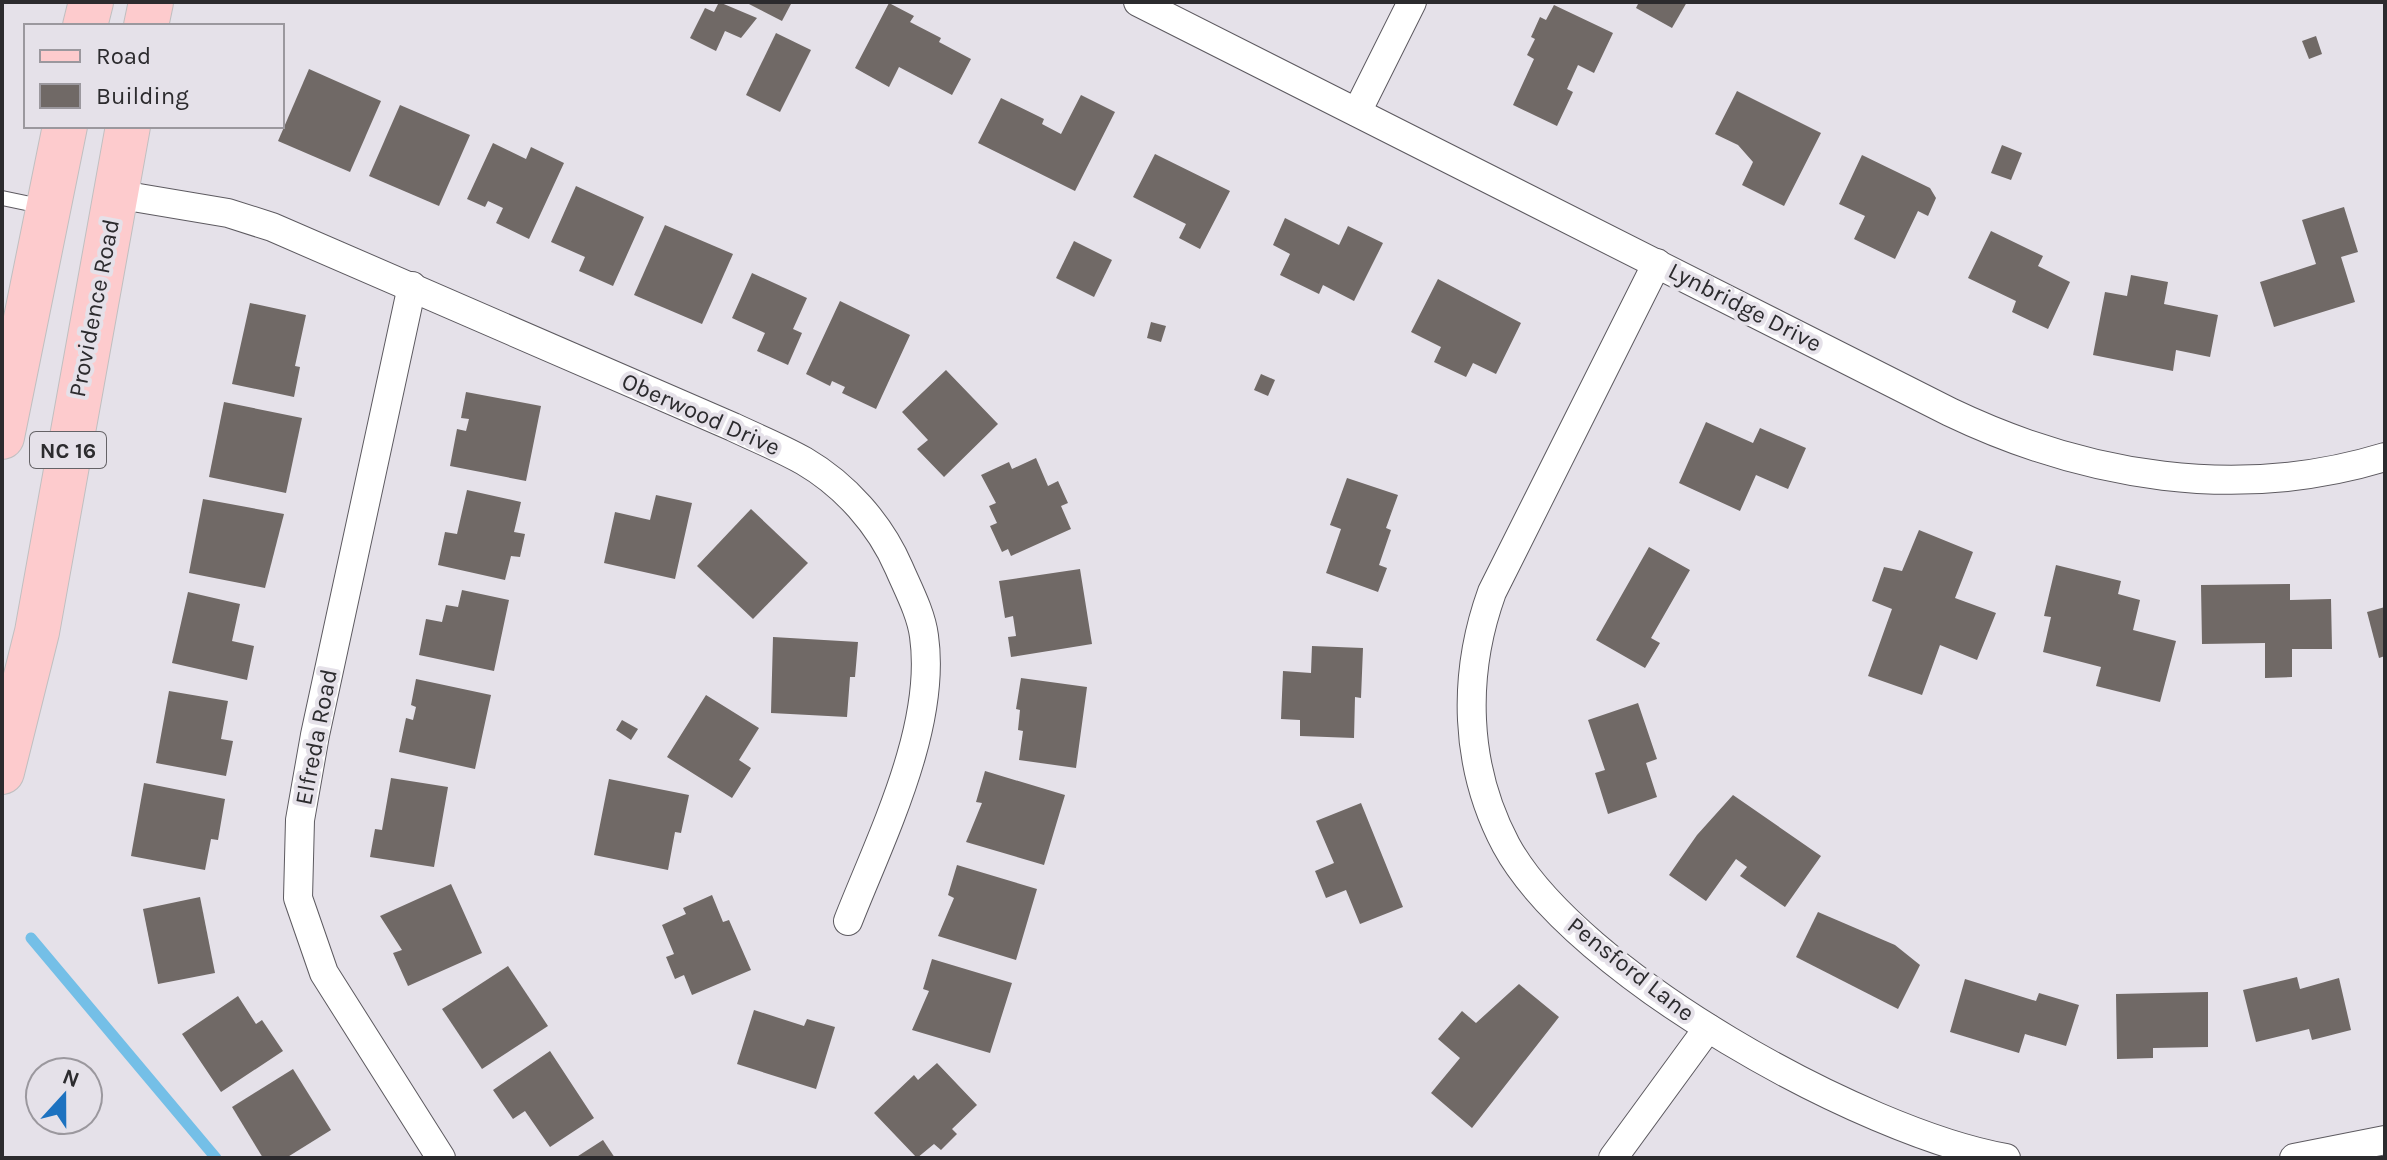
<svg xmlns="http://www.w3.org/2000/svg" width="2387" height="1160" font-family="Karla,sans-serif">
	<style>
		.lines { fill: none; stroke-linecap: round; stroke-linejoin: round }
		.stream { stroke: #74bfe7; stroke-width: 11 }
		.building { fill: #706966 }
		.lane-casing { stroke: #5d5a60; stroke-width: 16 }
		.street-casing { stroke: #5d5a60; stroke-width: 30 }
		.primary-casing { stroke: #c0bfc0; stroke-width: 46 }
		.lane { stroke: #fff; stroke-width: 14 }
		.street { stroke: #fff; stroke-width: 28 }
		.primary { stroke: #fdcbcd; stroke-width: 44 }
		.labels { text-anchor: middle; stroke-width: 8; stroke-linejoin: round; paint-order: stroke }
		.shield { fill: #e5e1e9; stroke: #646266; stroke-width: 2 }
		.shield-label { font-size: 22px; font-weight: bold; fill: #2c2b2e }
		.street-label { font-size: 24px; fill: #2c2b2e; stroke: #e5e1e9 }
	</style>
	<rect width="100%" height="100%" fill="#e5e1e9"/>
	<g class="lines">
		<polyline class="stream" points="31,938 216,1158"/>
	</g>
	<g class="building">
		<polygon points="719,2 757,18 741,38 725,31 716,51 690,38 705,8 714,12"/>
		<polygon points="745,2 792,2 782,21"/>
		<polygon points="1639,2 1687,2 1672,28 1636,8"/>
		<polygon points="889,3 914,16 910,22 941,38 939,42 971,59 952,95 899,67 889,87 855,68"/>
		<polygon points="1554,5 1613,33 1594,73 1578,65 1567,89 1573,92 1557,126 1513,105 1534,59 1527,55 1535,39 1531,37 1540,17 1546,20"/>
		<polygon points="776,33 811,50 780,112 746,95"/>
		<polygon points="2316,36 2322,54 2309,59 2302,41"/>
		<polygon points="309,69 381,101 350,172 278,141"/>
		<polygon points="1737,91 1821,133 1784,206 1742,185 1753,162 1738,145 1715,134"/>
		<polygon points="1081,95 1115,112 1075,191 978,143 1001,98 1044,119 1042,124 1061,134"/>
		<polygon points="400,105 470,135 439,206 369,176"/>
		<polygon points="493,143 526,159 531,147 564,163 529,239 496,223 503,208 488,201 485,207 467,199"/>
		<polygon points="2002,145 2022,153 2011,180 1991,173"/>
		<polygon points="1155,154 1230,191 1200,249 1179,238 1186,224 1133,197"/>
		<polygon points="1862,155 1930,188 1936,198 1928,216 1918,211 1895,259 1854,239 1865,216 1839,204"/>
		<polygon points="576,186 644,217 613,286 579,271 585,257 551,242"/>
		<polygon points="2344,207 2358,252 2341,257 2355,302 2274,327 2260,282 2316,264 2302,220"/>
		<polygon points="1285,218 1339,245 1348,226 1383,243 1354,301 1323,285 1319,294 1280,275 1290,254 1273,245"/>
		<polygon points="665,225 733,254 702,324 634,295"/>
		<polygon points="1991,231 2043,256 2038,266 2070,282 2048,329 2012,312 2016,301 1968,278"/>
		<polygon points="1074,241 1112,260 1094,297 1056,278"/>
		<polygon points="752,273 807,298 793,329 802,333 788,365 757,351 765,333 732,318"/>
		<polygon points="2131,275 2168,282 2164,304 2218,315 2210,357 2176,350 2173,371 2093,355 2105,292 2127,296"/>
		<polygon points="1438,279 1521,323 1496,374 1473,363 1466,377 1434,362 1441,347 1411,332"/>
		<polygon points="840,301 910,335 876,409 842,393 845,387 832,381 830,386 806,374"/>
		<polygon points="250,303 306,315 295,366 300,367 294,397 232,384"/>
		<polygon points="1151,322 1166,326 1161,342 1147,338"/>
		<polygon points="946,370 998,424 944,477 917,449 928,440 902,412"/>
		<polygon points="1261,374 1275,380 1268,396 1254,390"/>
		<polygon points="466,392 541,406 526,481 450,466 457,429 466,431 469,419 461,418"/>
		<polygon points="224,402 302,418 286,493 209,477"/>
		<polygon points="1706,422 1753,443 1760,428 1806,448 1788,489 1756,475 1740,511 1679,483"/>
		<polygon points="1036,458 1048,486 1058,481 1068,503 1061,506 1071,529 1011,556 1008,549 1002,552 990,526 997,523 989,506 996,503 981,475 1009,462 1012,469"/>
		<polygon points="1347,478 1398,495 1386,528 1391,530 1379,565 1387,568 1378,592 1326,573 1341,529 1330,525"/>
		<polygon points="467,490 521,502 514,532 525,534 520,557 511,556 505,580 438,565 445,532 457,534"/>
		<polygon points="656,495 692,503 675,579 604,563 615,512 650,520"/>
		<polygon points="203,499 284,514 265,588 189,573"/>
		<polygon points="751,509 808,563 753,619 697,566"/>
		<polygon points="1919,530 1973,552 1955,598 1996,613 1977,660 1940,645 1922,695 1868,676 1892,609 1872,601 1884,567 1902,571"/>
		<polygon points="1649,547 1690,570 1651,638 1660,643 1645,668 1596,640"/>
		<polygon points="2056,565 2121,581 2118,594 2140,600 2133,630 2176,641 2160,702 2096,686 2101,667 2043,652 2051,617 2044,616"/>
		<polygon points="1080,569 1092,644 1011,657 1008,637 1016,636 1013,616 1005,618 999,581"/>
		<polygon points="2290,584 2290,600 2331,599 2332,649 2292,649 2292,677 2265,678 2265,643 2202,644 2201,585"/>
		<polygon points="462,590 509,600 494,671 419,655 426,619 442,622 446,605 458,607"/>
		<polygon points="188,592 240,604 232,641 254,646 247,680 172,663"/>
		<polygon points="2385,607 2385,656 2379,658 2367,612"/>
		<polygon points="773,637 858,642 855,677 850,677 847,717 771,713"/>
		<polygon points="1312,646 1363,648 1361,698 1355,697 1354,738 1300,736 1300,720 1281,719 1283,671 1311,673"/>
		<polygon points="1021,678 1087,687 1076,768 1019,760 1023,731 1018,730 1020,710 1016,709"/>
		<polygon points="416,679 491,695 475,769 399,752 406,718 413,720 416,707 411,705"/>
		<polygon points="169,691 228,701 221,739 233,741 226,776 156,763"/>
		<polygon points="706,695 759,728 739,760 751,768 732,798 667,757"/>
		<polygon points="1638,703 1657,759 1646,763 1657,797 1608,814 1595,773 1605,770 1588,720"/>
		<polygon points="622,720 638,729 631,740 616,730"/>
		<polygon points="985,771 1065,795 1044,865 966,842 982,803 976,802"/>
		<polygon points="391,778 448,787 434,867 370,857 375,829 382,830"/>
		<polygon points="609,779 689,795 681,833 675,832 668,870 594,855"/>
		<polygon points="144,783 225,799 218,840 211,839 205,870 131,856"/>
		<polygon points="1733,795 1821,856 1785,907 1740,876 1747,867 1736,859 1706,901 1669,875 1697,835"/>
		<polygon points="1361,803 1403,907 1360,924 1346,890 1326,898 1315,871 1334,863 1316,821"/>
		<polygon points="957,865 1037,889 1016,960 938,936 954,898 948,895"/>
		<polygon points="451,884 482,953 408,986 393,953 402,950 380,916"/>
		<polygon points="712,895 723,922 729,920 751,970 692,995 684,975 675,979 666,957 674,954 662,925 686,914 683,908"/>
		<polygon points="200,897 215,973 158,984 143,909"/>
		<polygon points="1818,912 1895,945 1920,965 1898,1009 1796,957"/>
		<polygon points="932,959 1012,983 990,1053 912,1030 929,991 923,989"/>
		<polygon points="508,966 548,1026 482,1069 442,1009"/>
		<polygon points="2297,977 2300,989 2339,978 2351,1030 2312,1040 2309,1029 2256,1042 2243,990"/>
		<polygon points="1965,979 2036,1001 2039,993 2079,1005 2066,1046 2025,1034 2019,1053 1950,1032"/>
		<polygon points="1519,984 1559,1017 1472,1128 1431,1093 1460,1058 1438,1039 1462,1011 1476,1023"/>
		<polygon points="2208,992 2208,1047 2153,1048 2153,1058 2117,1059 2116,994"/>
		<polygon points="238,996 256,1024 262,1020 283,1051 221,1092 182,1034"/>
		<polygon points="754,1010 804,1026 807,1019 835,1027 816,1089 737,1064"/>
		<polygon points="550,1051 594,1118 550,1147 525,1111 513,1119 493,1090"/>
		<polygon points="937,1063 977,1105 952,1129 957,1134 941,1150 934,1144 917,1158 874,1113 914,1075 918,1080"/>
		<polygon points="293,1069 331,1130 286,1158 263,1158 232,1107"/>
		<polygon points="603,1140 615,1158 575,1158"/>
	</g>
	<g class="lines">
		<g class="lane-casing">
			<polyline id="lane" points="2,198 45,207"/>
		</g>
		<g class="street-casing">
			<g id="street">
				<path d="M1138 2 1950 412C2086 477 2238 502 2385 457"/>
				<polyline points="1357,112 1412,2"/>
				<path d="M115 194 228 213 272 227 733 427C756 438 781 448 804 461 845 485 880 524 899 568 908 589 921 613 924 636 937 727 881 837 848 921"/>
				<path d="M1657 263 1492 592C1462 675 1464 766 1506 845 1576 974 1863 1133 2006 1158"/>
				<polyline points="412,286 315,735 300,820 298,898 324,973 441,1158"/>
				<polyline points="1613,1158 1708,1028"/>
				<polyline points="2294,1158 2385,1140"/>
			</g>
		</g>
		<g class="primary-casing">
			<g id="primary">
				<polyline points="85,26 91,2"/>
				<polyline points="146,26 151,2"/>
				<polyline points="2,437 65,126"/>
				<polyline points="2,772 37,632 128,126"/>
			</g>
		</g>
		<use href="#lane" class="lane"/>
		<use href="#street" class="street"/>
		<use href="#primary" class="primary"/>
	</g>
	<g class="labels">
		<rect class="shield" x="30" y="432" width="76" height="36" rx="6"/>
		<g class="shield-label">
			<text x="68" y="458">NC 16</text>
		</g>
		<g class="street-label">
			<text transform="translate(1745 307) rotate(27)" y="8">Lynbridge Drive</text>
			<text transform="translate(94 308) rotate(-79)" y="8">Providence Road</text>
			<text transform="translate(701 414) rotate(24)" y="8">Oberwood Drive</text>
			<text transform="translate(316 737) rotate(-79)" y="8">Elfreda Road</text>
			<text transform="translate(1631 969) rotate(38)" y="8">Pensford Lane</text>
		</g>
	</g>
	<rect width="2387" height="1160" fill="none" stroke="#2c2b2e" stroke-width="8"/>
	<rect x="24" y="24" width="260" height="104" fill="#e5e1e9" stroke="#9b989e" stroke-width="2"/>
	<rect x="40" y="50" width="40" height="12" fill="#fdcbcd" stroke="#9b989e" stroke-width="2"/>
	<text x="96" y="64" font-size="24" fill="#2c2b2e">Road</text>
	<rect x="40" y="84" width="40" height="24" fill="#706966" stroke="#9b989e" stroke-width="2"/>
	<text x="96" y="104" font-size="24" fill="#2c2b2e">Building</text>
	<g transform="translate(64 1096) rotate(21)"><circle r="38" fill="#e5e1e9" stroke="#9b989e" stroke-width="2"/>
	<path d="M0-6L14 30L0 20L-14 30Z" fill="#1d72c0"/>
	<text y="-12" font-size="22" font-weight="bold" text-anchor="middle" fill="#2c2b2e">N</text>
	</g>
</svg>
